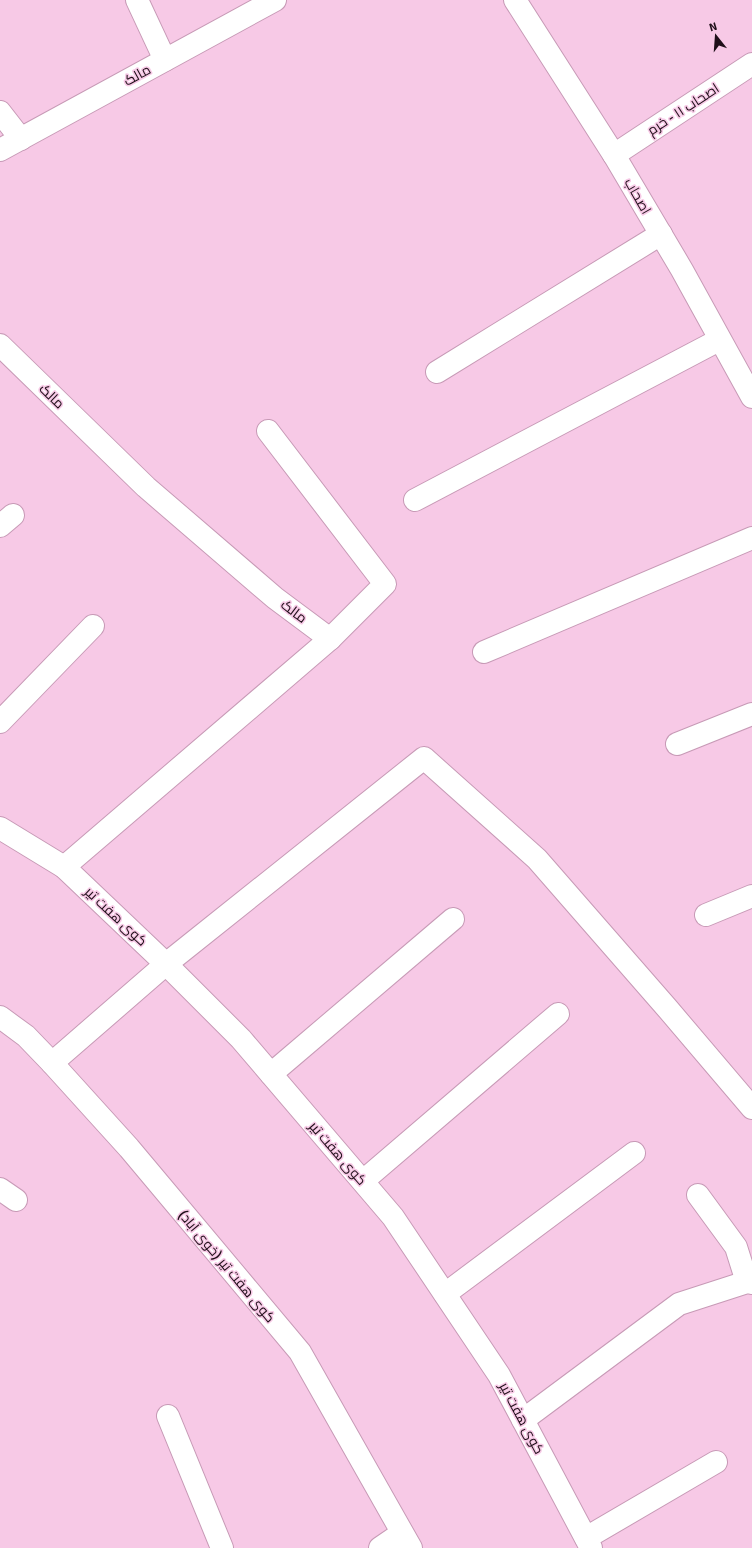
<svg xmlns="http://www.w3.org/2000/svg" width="752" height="1548" font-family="Signika,Cairo,sans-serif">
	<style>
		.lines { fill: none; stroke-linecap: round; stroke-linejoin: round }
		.street-casing { stroke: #c79ab6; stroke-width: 24 }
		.secondary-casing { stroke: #c79ab6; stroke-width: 24 }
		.street { stroke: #fff; stroke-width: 22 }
		.secondary { stroke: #fff; stroke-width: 22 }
		.labels { text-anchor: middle; stroke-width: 3; stroke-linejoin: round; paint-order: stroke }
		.street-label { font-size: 14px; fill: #1f0f19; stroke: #f7c9e6 }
	</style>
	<rect width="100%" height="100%" fill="#f7c9e6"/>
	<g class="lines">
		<g class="street-casing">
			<g id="street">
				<polyline points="137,0 165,60"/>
				<polyline points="0,112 21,139"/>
				<polyline points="0,150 275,0"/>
				<polyline points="614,155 752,64"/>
				<polyline points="0,345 146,487 275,598 330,639 64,867"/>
				<polyline points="437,372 661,234"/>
				<polyline points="268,431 385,584 330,639"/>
				<polyline points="415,500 719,340"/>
				<polyline points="0,526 13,515"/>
				<polyline points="484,652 752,538"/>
				<polyline points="0,722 93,626"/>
				<polyline points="677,744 752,714"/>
				<polyline points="0,828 64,867 166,964 241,1039 393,1217 499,1375 591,1548"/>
				<polyline points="706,915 752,896"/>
				<polyline points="0,1017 26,1036 52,1063 129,1148 300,1352 411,1548"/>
				<polyline points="52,1063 166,964 424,758 537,859 667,1008 752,1108"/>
				<polyline points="271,1074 453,919"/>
				<polyline points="363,1181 558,1014"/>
				<polyline points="0,1189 16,1200"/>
				<polyline points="698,1195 736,1247 747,1282"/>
				<polyline points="445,1294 634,1153"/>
				<polyline points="168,1416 222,1548"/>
				<polyline points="523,1420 679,1304 747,1282 752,1283"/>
				<polyline points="586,1538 716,1462"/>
				<polyline points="380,1548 402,1533"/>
			</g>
		</g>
		<g class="secondary-casing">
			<polyline id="secondary" points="515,0 614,155 682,270 752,397"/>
		</g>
		<use href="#street" class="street"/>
		<use href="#secondary" class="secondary"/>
	</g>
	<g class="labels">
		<g class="street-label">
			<text transform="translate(137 75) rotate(-29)" y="5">مالک</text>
			<text transform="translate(683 109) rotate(-33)" y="5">اصحاب ۱۱ - خرم</text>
			<text transform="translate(638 196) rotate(60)" y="5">اصحاب</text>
			<text transform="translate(52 396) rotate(44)" y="5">مالک</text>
			<text transform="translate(294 611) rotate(37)" y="5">مالک</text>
			<text transform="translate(116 916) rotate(43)" y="5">کوی هفت تیر</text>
			<text transform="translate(338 1153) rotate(49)" y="5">کوی هفت تیر</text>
			<text transform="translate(227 1266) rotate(50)" y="5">کوی هفت تیر (خوی آباد)</text>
			<text transform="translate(522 1418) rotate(62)" y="5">کوی هفت تیر</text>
		</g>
	</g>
	<g transform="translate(716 36) rotate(343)" stroke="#f7c9e6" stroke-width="3" paint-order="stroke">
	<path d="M0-3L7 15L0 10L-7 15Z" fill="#1f0f19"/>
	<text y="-6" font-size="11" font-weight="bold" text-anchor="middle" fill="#1f0f19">N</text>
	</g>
</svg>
